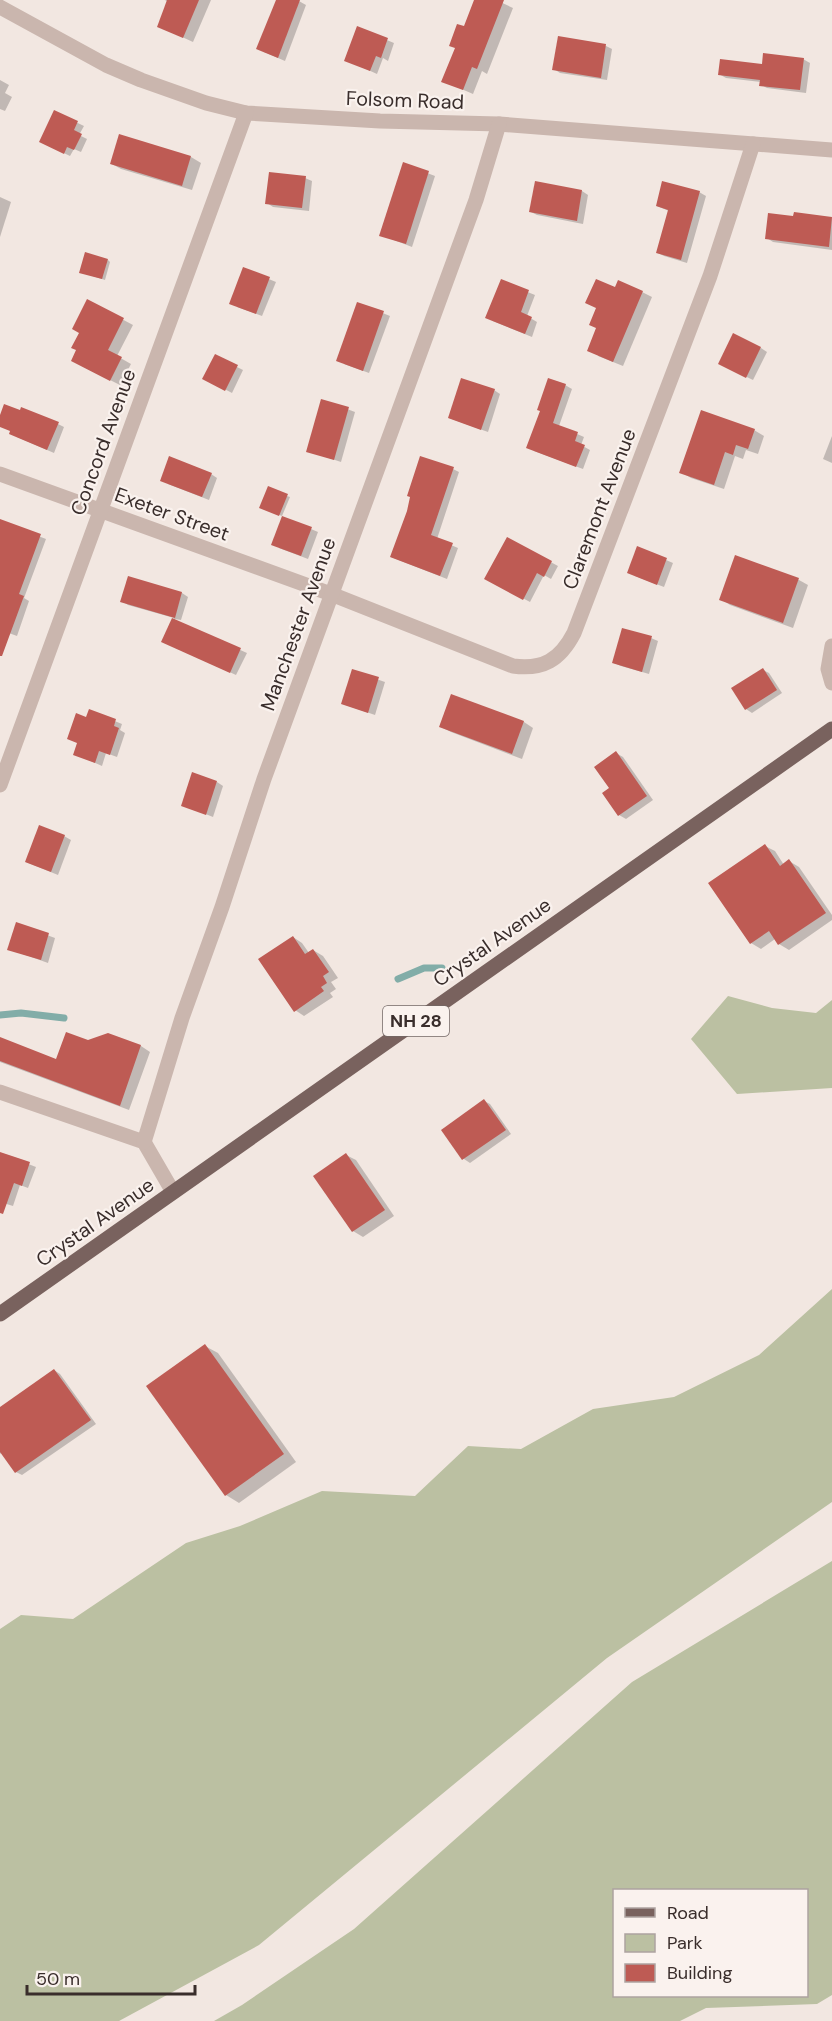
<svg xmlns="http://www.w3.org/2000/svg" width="832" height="2021" font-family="'DM Sans',sans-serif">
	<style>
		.green { fill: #bbc0a2; fill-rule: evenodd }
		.shadow { fill: #0003 }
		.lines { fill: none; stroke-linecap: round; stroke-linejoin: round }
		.stream { stroke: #82ada8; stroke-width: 7 }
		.building { fill: #be5b54 }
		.minor { stroke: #cab6ae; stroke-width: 15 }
		.major { stroke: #79625e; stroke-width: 15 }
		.labels { text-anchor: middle; stroke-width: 4.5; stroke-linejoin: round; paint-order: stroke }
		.shield { fill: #faf2ee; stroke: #736866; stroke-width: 1.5 }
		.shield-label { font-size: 18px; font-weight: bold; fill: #392d2b }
		.street-label { font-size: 20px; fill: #392d2b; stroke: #faf2ee }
	</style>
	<rect width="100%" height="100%" fill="#f2e7e1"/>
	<g class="green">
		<polygon points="728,996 772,1008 816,1013 832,1000 832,1088 737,1094 691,1039"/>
		<polygon points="832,1289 832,1502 607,1658 259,1945 119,2021 0,2021 0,1629 21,1615 73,1619 186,1543 240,1526 322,1491 415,1496 468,1446 521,1449 593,1409 674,1397 759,1355"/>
		<path d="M832 1561V1995L817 2004 706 2008 680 2021H214L242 2005 354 1929 632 1682ZM614 1890H806V1996H614Z"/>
	</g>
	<g class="shadow">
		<polygon points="165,0 211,0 193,42 158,26 168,2"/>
		<polygon points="277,0 297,0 306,5 285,61 264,52"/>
		<polygon points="476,0 496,0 513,8 487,74 482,71 473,94 443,81"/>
		<polygon points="358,28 394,43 388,61 383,58 377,74 346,60"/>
		<polygon points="559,38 606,46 612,49 607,80 560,73 554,69"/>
		<polygon points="803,59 810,63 806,93 767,88 761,85 761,82 726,78 719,74"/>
		<polygon points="0,80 9,85 5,93 12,97 5,111 0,109"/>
		<polygon points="55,112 84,126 79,135 87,139 81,152 74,149 70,156 47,145"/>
		<polygon points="120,136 191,157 201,163 192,190 121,169 112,164"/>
		<polygon points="404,164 435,176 412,247 381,235"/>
		<polygon points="305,178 312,181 309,211 273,207 267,203"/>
		<polygon points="536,183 582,191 588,195 583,224 537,215 531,212"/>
		<polygon points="699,192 706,196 687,263 664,256 658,253 669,211 657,206"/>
		<polygon points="0,197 11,202 0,237"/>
		<polygon points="795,213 832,218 832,250 773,242 767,238 794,218"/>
		<polygon points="108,260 110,262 105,280 83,273"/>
		<polygon points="244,269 276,282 262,316 237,307"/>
		<polygon points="501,281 535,295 527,316 537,322 532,337 493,321"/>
		<polygon points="615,289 642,292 652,297 623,366 598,356"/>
		<polygon points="88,301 133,325 117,356 131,364 120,385 82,366 78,350"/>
		<polygon points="358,303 390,316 369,373 344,364"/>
		<polygon points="761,348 767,352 753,380 726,367"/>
		<polygon points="215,356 243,370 232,393 204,378"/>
		<polygon points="565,385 572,389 559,426 584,437 581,445 590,450 583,469 534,451 541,410"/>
		<polygon points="494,390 500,394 488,432 449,418"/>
		<polygon points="323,400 355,412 341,462 308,451"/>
		<polygon points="0,419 58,424 64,427 54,453 17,437 12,431 0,425"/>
		<polygon points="754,430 764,436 758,454 746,450 743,459 735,456 724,489 691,478 681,472"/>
		<polygon points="832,436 832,463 823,459"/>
		<polygon points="453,469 459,472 437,539 458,548 447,579 391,557"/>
		<polygon points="211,474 217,478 209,500 168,484"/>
		<polygon points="287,496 290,497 282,516 263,509"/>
		<polygon points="283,517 318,532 308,559 279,548"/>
		<polygon points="0,521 46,539 24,598 29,601 17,636 6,632 0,651"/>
		<polygon points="508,539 558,566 551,579 544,575 530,602 487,579"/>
		<polygon points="638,548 673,563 664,587 635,576"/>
		<polygon points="736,557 799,580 808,585 793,628 730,605 721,599"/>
		<polygon points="129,578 182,593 188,597 181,620 175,619 174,620 247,653 236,675 163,642 174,618 128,605 122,601"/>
		<polygon points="651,638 658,641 649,674 621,666 614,663"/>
		<polygon points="763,670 769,673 782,693 752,713 746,709"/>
		<polygon points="353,671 385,682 375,715 343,704"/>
		<polygon points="452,696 524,722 533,728 522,759 451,732 441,727"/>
		<polygon points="90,711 122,724 120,730 125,733 117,757 106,753 102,766 75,754"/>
		<polygon points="616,753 623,757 653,800 626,819 619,815 611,789"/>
		<polygon points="217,782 223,786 213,817 183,805"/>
		<polygon points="64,836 71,840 58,875 26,862"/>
		<polygon points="765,846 775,851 784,865 789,861 799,867 832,915 832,920 789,950 779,944 775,939 761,949 751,943"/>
		<polygon points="17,924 55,938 48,963 9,949"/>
		<polygon points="293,937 302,943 309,953 313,950 323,956 338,978 331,982 336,989 330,993 333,997 304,1016 295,1010"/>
		<polygon points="108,1035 141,1046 150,1052 129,1110 0,1062 0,1039 57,1060 88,1042"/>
		<polygon points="484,1101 490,1104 511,1134 470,1163 464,1159 443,1130"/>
		<polygon points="0,1153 36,1167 28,1188 20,1185 13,1206 0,1202"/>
		<polygon points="346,1155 356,1160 394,1216 363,1237 353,1231"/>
		<polygon points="205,1346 218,1353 296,1462 239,1503 226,1495"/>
		<polygon points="54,1370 60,1374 96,1424 22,1475 16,1472 2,1452 0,1454 0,1409"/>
	</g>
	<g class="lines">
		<g class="stream">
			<polyline points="398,979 424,968 442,968"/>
			<polyline points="0,1015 21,1013 64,1018"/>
		</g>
	</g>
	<g class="building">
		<polygon points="167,0 199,0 183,38 157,27"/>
		<polygon points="276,0 300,0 278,58 256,49"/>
		<polygon points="474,0 504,0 477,69 472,67 463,90 441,82 455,48 449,46 457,24 464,26"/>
		<polygon points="357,26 388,38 381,58 376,56 370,71 344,61"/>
		<polygon points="558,36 606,44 601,78 552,70"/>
		<polygon points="763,53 804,58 800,90 759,86 760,80 718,75 720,59 762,64"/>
		<polygon points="54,110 78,121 74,130 82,134 74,150 67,147 64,154 39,142"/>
		<polygon points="119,134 191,156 182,186 110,164"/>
		<polygon points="403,162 429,171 406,244 379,236"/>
		<polygon points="269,172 306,176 302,208 265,204"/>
		<polygon points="535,181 582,190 577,221 529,212"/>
		<polygon points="662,181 700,191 681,260 656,253 668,210 656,206"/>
		<polygon points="794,212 832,217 829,247 765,239 768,213 793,216"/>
		<polygon points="85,252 108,259 102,279 79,273"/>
		<polygon points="243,267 270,277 256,314 229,304"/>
		<polygon points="501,279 529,290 521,312 532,317 525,334 485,318"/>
		<polygon points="596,279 615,287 618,280 643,291 613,362 587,351 596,328 589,325 596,308 585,303"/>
		<polygon points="87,299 124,318 108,350 122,357 110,381 71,361 76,350 71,348 79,333 72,329"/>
		<polygon points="357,302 384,311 363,371 336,361"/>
		<polygon points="733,333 761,347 746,378 718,364"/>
		<polygon points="215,354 238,365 225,391 202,379"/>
		<polygon points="461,378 495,389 481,430 448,418"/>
		<polygon points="548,378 566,384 553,423 578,432 575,441 585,445 576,467 526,448 540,411 537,410"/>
		<polygon points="321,399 349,407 334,460 306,452"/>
		<polygon points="4,404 20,410 21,407 59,422 47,450 9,434 10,431 0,427 0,415"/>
		<polygon points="701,410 755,429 748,449 736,445 733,455 725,452 714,485 679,473"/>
		<polygon points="169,456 212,473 202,497 160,481"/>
		<polygon points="420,456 454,467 431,535 453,543 440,576 390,557 407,511 410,497 407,496"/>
		<polygon points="268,486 288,494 279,516 259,508"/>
		<polygon points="282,516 312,527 301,556 271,545"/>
		<polygon points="0,519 41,534 19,594 24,596 2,656 0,656"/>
		<polygon points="507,537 552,561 544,577 537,573 523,600 484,579"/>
		<polygon points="637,546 667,558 657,585 627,573"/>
		<polygon points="735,555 799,578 783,623 719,600"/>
		<polygon points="128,576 182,592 175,618 120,602"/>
		<polygon points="172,618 241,648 230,673 161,642"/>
		<polygon points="622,628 652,636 642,672 612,663"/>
		<polygon points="763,668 777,690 745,710 731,688"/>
		<polygon points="352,669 379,677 368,713 341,704"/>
		<polygon points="451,694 524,721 512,754 439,727"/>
		<polygon points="89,709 116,719 114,726 119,728 110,755 99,751 95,763 73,755 77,743 67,739 76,713 86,717"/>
		<polygon points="616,751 647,796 618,816 602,793 609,788 594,767"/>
		<polygon points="192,772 217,781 206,815 181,806"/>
		<polygon points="39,825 65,835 51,872 25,862"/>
		<polygon points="765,844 780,866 789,859 826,913 778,945 769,931 750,944 708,883"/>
		<polygon points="16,922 49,933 41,960 7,950"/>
		<polygon points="293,936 305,954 313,949 329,972 323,976 327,983 321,987 324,991 294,1012 258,959"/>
		<polygon points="66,1032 88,1040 108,1033 141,1045 120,1106 0,1061 0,1037 56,1059"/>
		<polygon points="484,1099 506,1130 462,1160 441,1130"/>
		<polygon points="0,1152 30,1162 22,1186 14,1183 3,1214 0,1213"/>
		<polygon points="346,1153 385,1210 352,1232 313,1176"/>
		<polygon points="205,1344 284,1454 225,1496 146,1386"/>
		<polygon points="54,1369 91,1420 15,1473 0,1452 0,1407"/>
	</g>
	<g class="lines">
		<g class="minor">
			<polyline points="0,7 106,65 141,80 206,103 246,113 380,121 499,124 832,150"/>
			<path d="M0 474 331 594 513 666C543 670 560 660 574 633L710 276 753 144"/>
			<polyline points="832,646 828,669 832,683"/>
			<polyline points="0,785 246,113"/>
			<polyline points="0,1092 144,1142 173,1192"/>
			<polyline points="144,1142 182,1018 222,907 264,779 476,200 499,124"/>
		</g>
		<polyline class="major" points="0,1314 832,729"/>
	</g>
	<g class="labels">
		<rect class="shield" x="383" y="1006" width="66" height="30" rx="4.5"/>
		<g class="shield-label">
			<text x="416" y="1027">NH 28</text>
		</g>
		<g class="street-label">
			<text transform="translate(405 100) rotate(2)" y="7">Folsom Road</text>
			<text transform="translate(103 442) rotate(-70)" y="7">Concord Avenue</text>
			<text transform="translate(599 509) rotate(-69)" y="7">Claremont Avenue</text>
			<text transform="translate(172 514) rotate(20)" y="7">Exeter Street</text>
			<text transform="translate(298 624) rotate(-70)" y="7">Manchester Avenue</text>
			<text transform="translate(492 942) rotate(-35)" y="7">Crystal Avenue</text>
			<text transform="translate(95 1222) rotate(-35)" y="7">Crystal Avenue</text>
		</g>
	</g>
	<rect x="613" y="1889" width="195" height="108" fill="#faf2ee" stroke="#ada3a0" stroke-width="1.5"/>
	<rect x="625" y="1908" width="30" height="9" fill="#79625e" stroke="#ada3a0" stroke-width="1.5"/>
	<text x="667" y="1919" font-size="18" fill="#392d2b">Road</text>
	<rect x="625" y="1934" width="30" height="18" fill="#bbc0a2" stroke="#ada3a0" stroke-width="1.5"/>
	<text x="667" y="1949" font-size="18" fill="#392d2b">Park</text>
	<rect x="625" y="1964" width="30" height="18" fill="#be5b54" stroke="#ada3a0" stroke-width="1.5"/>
	<text x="667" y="1979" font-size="18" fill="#392d2b">Building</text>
	<path d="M27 1985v9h168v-9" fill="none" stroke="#392d2b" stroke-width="3"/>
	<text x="36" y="1985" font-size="18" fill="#392d2b" stroke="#faf2ee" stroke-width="4.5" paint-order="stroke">50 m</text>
</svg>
